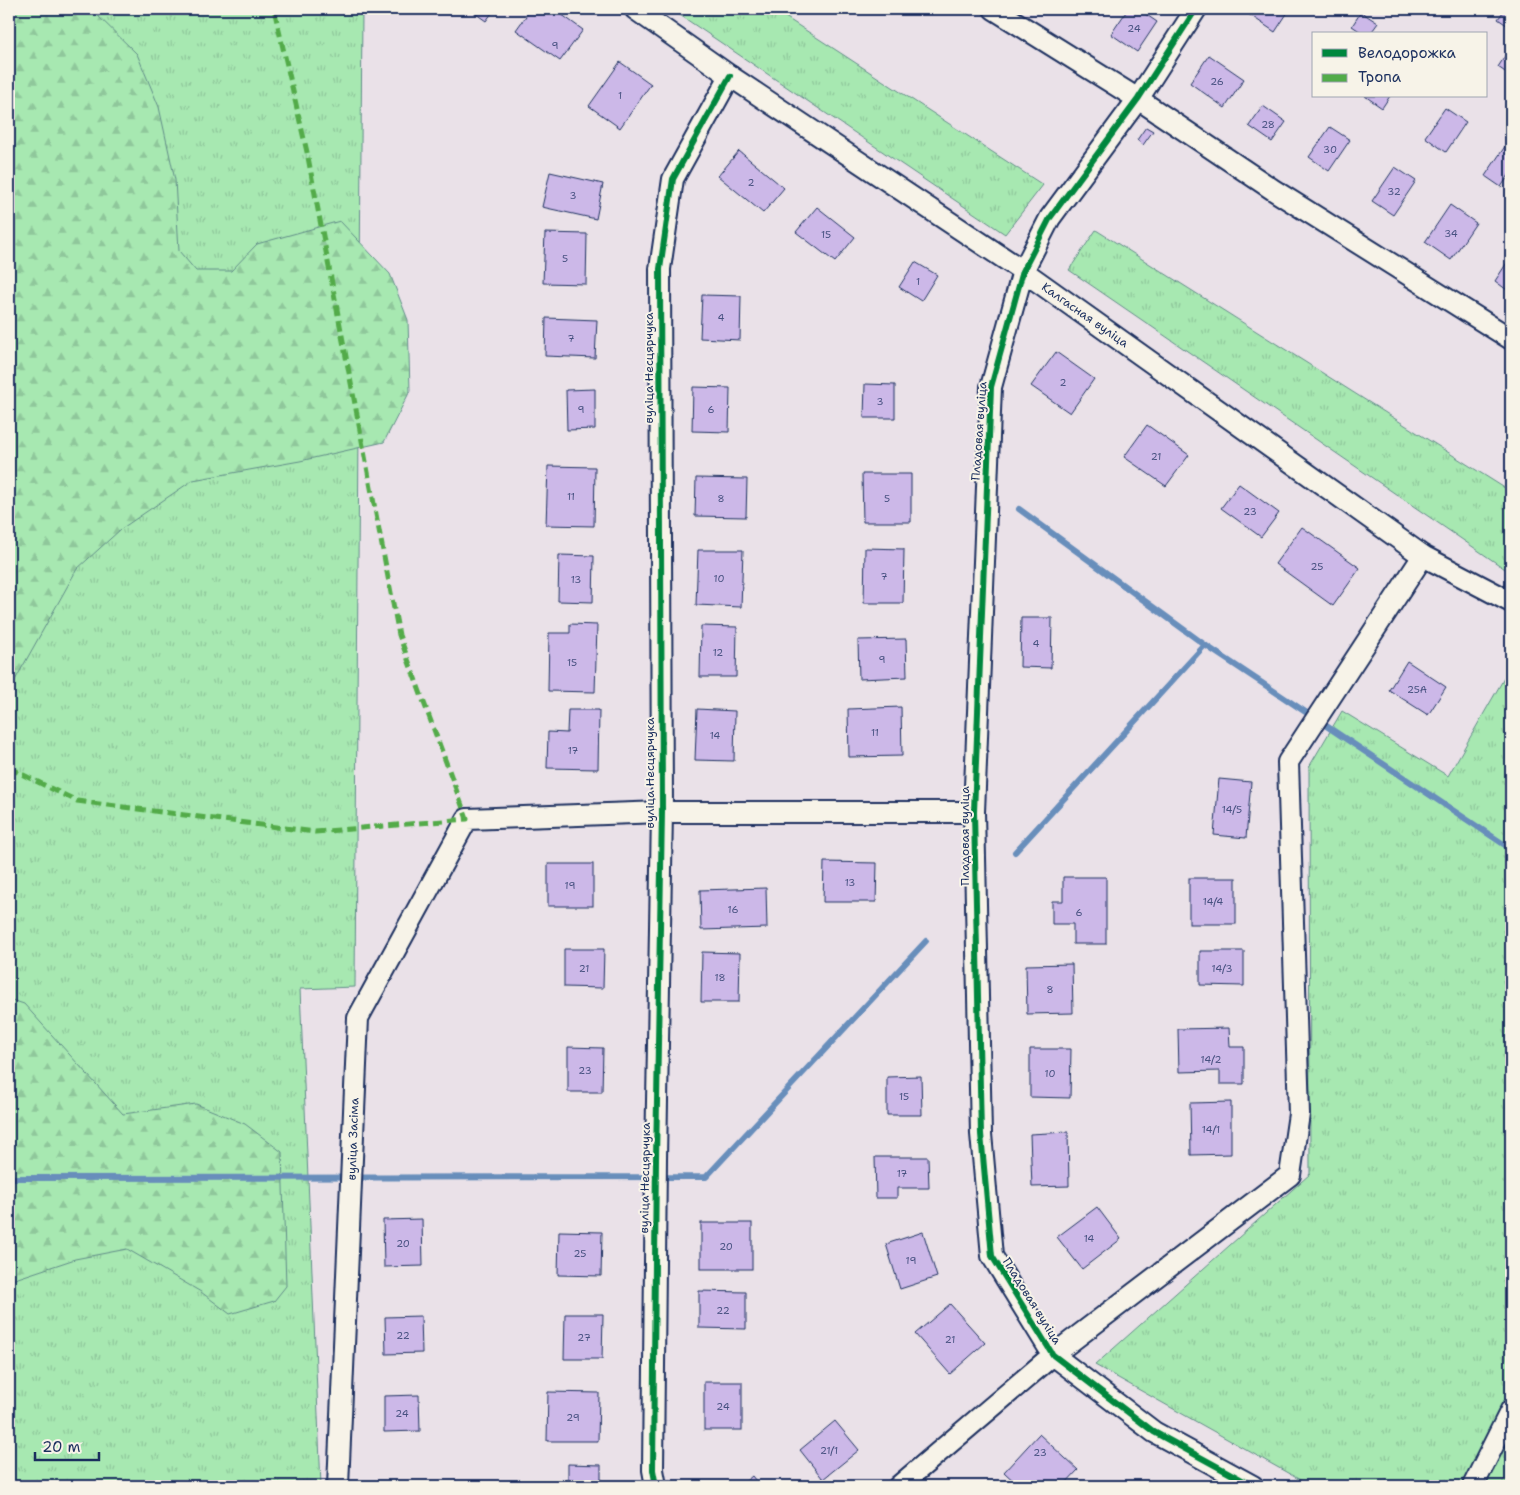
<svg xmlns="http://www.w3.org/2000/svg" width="1520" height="1495" font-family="'Shantell Sans',sans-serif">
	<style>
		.grass { fill: url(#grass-tufts); stroke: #618c88 }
		.forest { fill: url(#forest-firs); stroke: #618c88 }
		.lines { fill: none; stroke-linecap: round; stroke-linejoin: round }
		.stream { stroke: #688ebb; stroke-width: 6 }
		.building { fill: #ccb8e8; stroke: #1b2f5e }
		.street-casing { stroke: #1b2f5e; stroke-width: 24 }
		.street { stroke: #f7f3e8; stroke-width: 20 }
		.quiet { stroke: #52ab49; stroke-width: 5; stroke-dasharray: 10 5; stroke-linecap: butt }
		.cycleway-casing { stroke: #f7f3e8; stroke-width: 9 }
		.cycleway { stroke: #00873e; stroke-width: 6 }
		.labels { text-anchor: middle; stroke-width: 4; stroke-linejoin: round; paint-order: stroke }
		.number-label { font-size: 10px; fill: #475180 }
		.street-label { font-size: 12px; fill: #1b2f5e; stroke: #f7f3e8 }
	</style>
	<defs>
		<pattern id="grass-tufts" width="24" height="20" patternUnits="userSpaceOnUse" patternTransform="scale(1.25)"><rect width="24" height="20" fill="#a7e8b1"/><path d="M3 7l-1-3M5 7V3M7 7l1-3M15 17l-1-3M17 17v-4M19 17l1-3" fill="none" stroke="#8fc79b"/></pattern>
		<pattern id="forest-firs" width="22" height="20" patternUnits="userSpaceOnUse" patternTransform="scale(1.25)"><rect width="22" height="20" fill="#a7e8b1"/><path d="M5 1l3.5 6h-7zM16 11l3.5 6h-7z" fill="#8fc79b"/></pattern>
	</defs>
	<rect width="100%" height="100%" fill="#eae1e8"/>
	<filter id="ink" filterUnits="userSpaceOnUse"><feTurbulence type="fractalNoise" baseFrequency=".02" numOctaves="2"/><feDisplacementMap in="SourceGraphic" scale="10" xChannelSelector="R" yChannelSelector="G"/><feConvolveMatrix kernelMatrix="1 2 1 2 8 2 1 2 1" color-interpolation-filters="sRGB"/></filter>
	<g filter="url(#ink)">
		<g class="grass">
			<polygon points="9,9 362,9 355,987 300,989 321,1486 9,1486"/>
			<polygon points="671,9 773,9 1043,185 1005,234"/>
			<polygon points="1096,230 1511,492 1511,573 1069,270"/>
			<polygon points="1511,666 1511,1486 1311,1486 1095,1365 1310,1174 1309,767 1342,711 1448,776"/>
		</g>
		<g class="forest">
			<polygon points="9,9 91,9 137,54 159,107 175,180 179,251 196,271 231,271 257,244 340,221 390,274 408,320 410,391 384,442 300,461 193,480 121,529 77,569 9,691"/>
			<polygon points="9,999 24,1004 123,1114 196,1104 245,1124 282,1152 286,1286 274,1301 230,1314 201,1292 127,1249 75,1259 9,1281"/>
		</g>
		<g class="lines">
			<g class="stream">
				<polyline points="1019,509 1205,645 1511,849"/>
				<polyline points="1015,852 1205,645"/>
				<polyline points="9,1178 706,1177 926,941"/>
			</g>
		</g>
		<g class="building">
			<polygon points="469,9 495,9 486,21"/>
			<polygon points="531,9 554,9 583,30 560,61 516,30"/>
			<polygon points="1128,9 1138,9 1157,22 1137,52 1111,34"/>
			<polygon points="1241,9 1290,9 1275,32"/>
			<polygon points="1505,9 1511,9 1511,28 1498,19"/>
			<polygon points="1361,12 1378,23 1370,34 1364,34 1352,26"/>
			<polygon points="1509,50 1511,51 1511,76 1498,67"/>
			<polygon points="1209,55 1244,79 1225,108 1190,83"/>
			<polygon points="620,62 651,84 620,128 589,106"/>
			<polygon points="1365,96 1390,96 1382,108"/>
			<polygon points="1263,106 1286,122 1272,142 1249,126"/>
			<polygon points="1445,108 1466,122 1446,152 1425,137"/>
			<polygon points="1146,127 1153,131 1143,145 1137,140"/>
			<polygon points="1330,127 1350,140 1329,171 1309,157"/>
			<polygon points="1508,142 1511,145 1511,172 1501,187 1485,176"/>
			<polygon points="739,151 784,188 763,213 718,176"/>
			<polygon points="1395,167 1416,181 1393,215 1372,201"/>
			<polygon points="550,172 603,184 596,219 542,207"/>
			<polygon points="1450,205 1476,223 1451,260 1425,242"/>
			<polygon points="817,207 855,237 835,262 796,232"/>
			<polygon points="545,233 587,234 586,284 543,283"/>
			<polygon points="1510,258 1511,259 1511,293 1495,281"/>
			<polygon points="915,262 937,275 921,301 899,287"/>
			<polygon points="702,295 741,296 740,340 700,338"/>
			<polygon points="546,318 597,320 595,358 545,356"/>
			<polygon points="1056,352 1094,379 1070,413 1031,386"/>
			<polygon points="865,384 895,385 895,418 864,418"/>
			<polygon points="693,387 730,388 729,432 692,431"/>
			<polygon points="595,389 595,429 567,430 566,390"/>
			<polygon points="1147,425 1189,455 1166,486 1124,457"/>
			<polygon points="548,466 595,467 594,526 546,525"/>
			<polygon points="862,474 911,474 911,522 863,522"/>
			<polygon points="696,478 747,479 746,517 695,516"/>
			<polygon points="1239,484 1279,513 1261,537 1221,508"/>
			<polygon points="1302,527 1360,568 1333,606 1275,564"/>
			<polygon points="865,548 904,549 903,603 864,603"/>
			<polygon points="698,550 743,550 741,607 696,605"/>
			<polygon points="559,555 594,556 593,602 558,601"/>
			<polygon points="1021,618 1052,618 1051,668 1020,667"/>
			<polygon points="570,624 597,625 595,692 548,691 549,633 570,633"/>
			<polygon points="701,626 737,627 736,677 700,677"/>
			<polygon points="906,639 907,677 859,679 858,640"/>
			<polygon points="1407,661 1446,687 1428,715 1389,690"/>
			<polygon points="901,707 902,756 849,757 848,709"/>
			<polygon points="697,709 735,711 734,761 695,760"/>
			<polygon points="568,710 599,710 598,769 547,768 548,732 567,733"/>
			<polygon points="1219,779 1251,782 1246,838 1214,835"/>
			<polygon points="824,862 877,863 876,902 823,902"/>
			<rect x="548" y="864" width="45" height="42"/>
			<polygon points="1063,877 1106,877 1106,944 1073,944 1073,924 1052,924 1052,901 1063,901"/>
			<rect x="1189" y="878" width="47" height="46"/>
			<polygon points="766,888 767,928 701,930 700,890"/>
			<polygon points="564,949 604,949 603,988 564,987"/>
			<polygon points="1200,951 1244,951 1244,986 1200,985"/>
			<polygon points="702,952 740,953 739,1002 701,1002"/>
			<polygon points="1072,964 1073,1013 1027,1014 1026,965"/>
			<polygon points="1229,1028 1230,1047 1244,1047 1244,1084 1220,1084 1220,1071 1179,1072 1178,1029"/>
			<polygon points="568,1047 603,1048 602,1092 568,1092"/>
			<polygon points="1030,1049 1071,1049 1070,1098 1030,1097"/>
			<polygon points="921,1076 922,1115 887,1115 887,1077"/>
			<polygon points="1231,1102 1231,1154 1191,1155 1190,1103"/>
			<polygon points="1068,1132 1069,1186 1032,1187 1030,1134"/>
			<polygon points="875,1157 928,1157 929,1188 897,1188 897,1198 876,1198"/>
			<polygon points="1097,1207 1121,1239 1082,1269 1057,1237"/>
			<polygon points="422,1219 423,1266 384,1267 383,1220"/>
			<rect x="701" y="1223" width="51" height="46"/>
			<polygon points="559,1231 602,1232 601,1276 558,1275"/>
			<polygon points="923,1232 937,1277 900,1289 886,1244"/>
			<polygon points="699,1291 746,1292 746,1329 699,1328"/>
			<polygon points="950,1304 985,1343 950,1374 915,1334"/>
			<polygon points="565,1314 603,1314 602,1359 564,1359"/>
			<polygon points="421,1316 422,1353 386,1354 385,1317"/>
			<rect x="704" y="1382" width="38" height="48"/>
			<polygon points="548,1392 599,1393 598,1441 547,1441"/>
			<polygon points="419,1395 420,1431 384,1432 384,1396"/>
			<polygon points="835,1421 859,1450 823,1479 800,1450"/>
			<polygon points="1039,1434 1078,1470 1063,1486 1019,1486 1004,1472"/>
			<polygon points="568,1464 601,1465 601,1486 568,1486"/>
			<polygon points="752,1476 760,1486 740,1486"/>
		</g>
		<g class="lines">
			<g class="street-casing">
				<g id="street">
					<polyline points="635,9 730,76 1023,271 1423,556 1511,602"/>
					<polyline points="994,9 1138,99 1275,191 1511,339"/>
					<polyline points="1196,9 1138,99 1050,218 1023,271 991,387 974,812 981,1134 992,1256 1053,1355 1154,1432 1253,1486"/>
					<polyline points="338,1486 358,1018 467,819 662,812 974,812"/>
					<polyline points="656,1486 653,1470 656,1159 662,812 660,269 673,179 730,76"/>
					<polyline points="899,1486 1053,1355 1290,1175 1299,1114 1288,762 1423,556"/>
					<polyline points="1473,1486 1511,1410"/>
				</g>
			</g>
			<use href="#street" class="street"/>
			<polyline class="quiet" points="9,768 77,801 315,832 467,819 399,635 307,152 274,9"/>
			<g class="cycleway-casing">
				<g id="cycleway">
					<polyline points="1196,9 1138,99 1050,218 1023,271 991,387 974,812 981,1134 992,1256 1053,1355 1154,1432 1253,1486"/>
					<polyline points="656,1486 653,1470 656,1159 662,812 660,269 673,179 730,76"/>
				</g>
			</g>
			<use href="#cycleway" class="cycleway"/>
		</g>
	</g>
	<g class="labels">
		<g class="number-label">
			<text x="1134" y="32">24</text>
			<text x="555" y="49">9</text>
			<text x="1217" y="85">26</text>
			<text x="620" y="99">1</text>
			<text x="1268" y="128">28</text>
			<text x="1330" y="153">30</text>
			<text x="751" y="186">2</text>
			<text x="1394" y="195">32</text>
			<text x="573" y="199">3</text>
			<text x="1451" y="237">34</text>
			<text x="826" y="238">15</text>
			<text x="565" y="262">5</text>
			<text x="918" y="285">1</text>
			<text x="721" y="321">4</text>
			<text x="571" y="342">7</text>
			<text x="1063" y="386">2</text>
			<text x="880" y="405">3</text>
			<text x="581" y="413">9</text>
			<text x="711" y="413">6</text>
			<text x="1156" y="460">21</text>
			<text x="571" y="500">11</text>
			<text x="721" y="502">8</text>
			<text x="887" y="502">5</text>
			<text x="1250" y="515">23</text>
			<text x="1317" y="570">25</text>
			<text x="884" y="580">7</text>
			<text x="719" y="582">10</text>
			<text x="576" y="583">13</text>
			<text x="1036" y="647">4</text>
			<text x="718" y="656">12</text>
			<text x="882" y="663">9</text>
			<text x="572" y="666">15</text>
			<text x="1417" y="693">25А</text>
			<text x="875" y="736">11</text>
			<text x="715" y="739">14</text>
			<text x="573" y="754">17</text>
			<text x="1232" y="813">14/5</text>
			<text x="850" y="886">13</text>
			<text x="570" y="889">19</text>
			<text x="1213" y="905">14/4</text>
			<text x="733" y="913">16</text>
			<text x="1079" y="916">6</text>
			<text x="584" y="972">21</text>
			<text x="1222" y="972">14/3</text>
			<text x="720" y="981">18</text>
			<text x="1050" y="993">8</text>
			<text x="1211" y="1063">14/2</text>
			<text x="585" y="1074">23</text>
			<text x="1050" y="1077">10</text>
			<text x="904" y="1100">15</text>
			<text x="1211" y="1133">14/1</text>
			<text x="902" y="1177">17</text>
			<text x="1089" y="1242">14</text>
			<text x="403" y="1247">20</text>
			<text x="726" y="1250">20</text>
			<text x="580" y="1257">25</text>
			<text x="911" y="1264">19</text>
			<text x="723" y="1314">22</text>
			<text x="403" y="1339">22</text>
			<text x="584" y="1341">27</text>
			<text x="950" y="1343">21</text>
			<text x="723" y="1410">24</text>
			<text x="402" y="1417">24</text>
			<text x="573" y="1421">29</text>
			<text x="829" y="1454">21/1</text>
			<text x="1040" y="1456">23</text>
		</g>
		<g class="street-label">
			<text transform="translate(1085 315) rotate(35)" y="4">Калгасная вуліца</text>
			<text transform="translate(649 368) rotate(-90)" y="4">вуліца Несцярчука</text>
			<text transform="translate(979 431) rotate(-86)" y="4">Пладовая вуліца</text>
			<text transform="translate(650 773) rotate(-90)" y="4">вуліца Несцярчука</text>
			<text transform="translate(965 836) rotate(-90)" y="4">Пладовая вуліца</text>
			<text transform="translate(353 1139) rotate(-88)" y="4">вуліца Засіма</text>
			<text transform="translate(645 1178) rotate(-89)" y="4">вуліца Несцярчука</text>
			<text transform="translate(1032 1301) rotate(58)" y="4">Пладовая вуліца</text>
		</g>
	</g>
	<rect width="1520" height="1495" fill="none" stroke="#f7f3e8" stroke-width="30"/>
	<rect x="15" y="15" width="1490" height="1465" fill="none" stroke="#1b2f5e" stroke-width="2" filter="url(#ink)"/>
	<rect x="1312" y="32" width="175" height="65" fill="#f7f3e8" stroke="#9fa5b1"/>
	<rect x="1322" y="49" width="25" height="8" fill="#00873e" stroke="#9fa5b1"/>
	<text x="1358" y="58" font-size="15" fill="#1b2f5e">Велодорожка</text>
	<rect x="1322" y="74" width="25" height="8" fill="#52ab49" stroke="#9fa5b1"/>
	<text x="1358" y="82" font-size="15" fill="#1b2f5e">Тропа</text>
	<path d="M35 1452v8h64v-8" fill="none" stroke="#1b2f5e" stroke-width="2.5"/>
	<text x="42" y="1452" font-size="15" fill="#1b2f5e" stroke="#f7f3e8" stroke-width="4" paint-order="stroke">20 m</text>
</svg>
